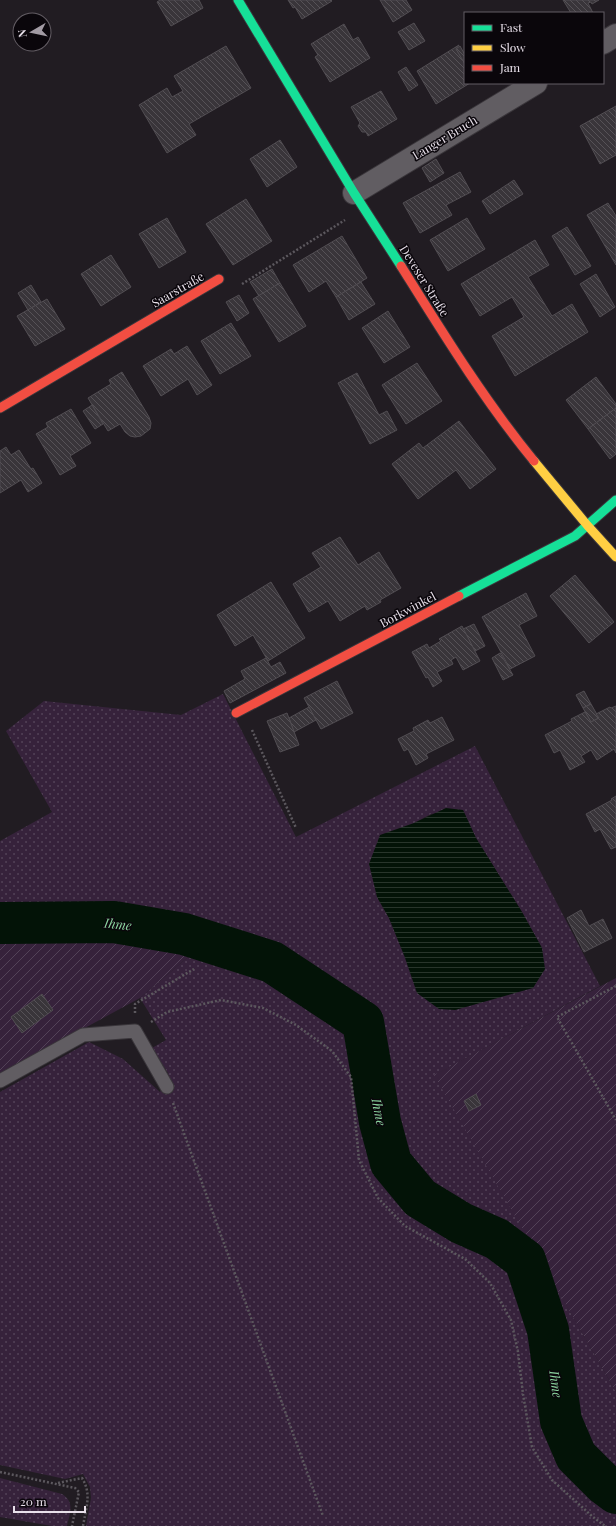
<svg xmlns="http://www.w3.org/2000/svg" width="616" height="1526" font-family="'Playfair Display',serif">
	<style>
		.grass { fill: url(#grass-dots); fill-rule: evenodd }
		.garden { fill: url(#garden-furrows) }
		.water { fill: url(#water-rules) }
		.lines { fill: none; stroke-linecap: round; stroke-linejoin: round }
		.river { stroke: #031307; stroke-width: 42 }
		.building { fill: url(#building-back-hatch); stroke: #514d52 }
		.lane-casing { stroke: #3a363b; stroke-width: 15 }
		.street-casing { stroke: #3a363b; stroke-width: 24 }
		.fast-casing { stroke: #3a363b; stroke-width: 11 }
		.slow-casing { stroke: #3a363b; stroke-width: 11 }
		.jam-casing { stroke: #3a363b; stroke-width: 11 }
		.path { stroke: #5c585e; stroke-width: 2.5; stroke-dasharray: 2 2; stroke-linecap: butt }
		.lane { stroke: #615d62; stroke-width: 13 }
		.street { stroke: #615d62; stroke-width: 22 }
		.fast { stroke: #16e098; stroke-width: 9 }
		.slow { stroke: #ffcf43; stroke-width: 9 }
		.jam { stroke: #f24e42; stroke-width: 9 }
		.labels { text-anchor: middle; stroke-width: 3; stroke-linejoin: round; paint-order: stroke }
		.street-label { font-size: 12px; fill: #e8e0ea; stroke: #0a060b }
		.water-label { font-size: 13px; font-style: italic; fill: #8bd39f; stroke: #0a060b }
	</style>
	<defs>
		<pattern id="grass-dots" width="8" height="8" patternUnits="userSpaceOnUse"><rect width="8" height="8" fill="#36223b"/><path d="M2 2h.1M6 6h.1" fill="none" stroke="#534258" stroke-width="1.8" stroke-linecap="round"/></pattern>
		<pattern id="garden-furrows" width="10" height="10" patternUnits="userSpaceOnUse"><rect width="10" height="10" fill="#36223b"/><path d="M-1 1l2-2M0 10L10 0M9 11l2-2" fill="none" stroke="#534258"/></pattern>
		<pattern id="water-rules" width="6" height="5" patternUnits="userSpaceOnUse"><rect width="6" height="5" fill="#031307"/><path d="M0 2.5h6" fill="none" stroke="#28352b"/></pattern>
		<pattern id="building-back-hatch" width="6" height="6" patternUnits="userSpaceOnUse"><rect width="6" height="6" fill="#39353a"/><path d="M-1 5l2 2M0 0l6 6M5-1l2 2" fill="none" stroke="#565257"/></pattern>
	</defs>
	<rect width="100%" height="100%" fill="#211c22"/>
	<g class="grass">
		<path d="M223 694 296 837 475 746 600 986 435 1075 616 1392V1526H86L91 1498 90 1487 83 1474 65 1479 0 1465V1092L89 1042 123 1059 160 1092 168 1073 152 1048 166 1040 140 998 188 957 175 926 113 915 0 916V841L52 812 6 731 44 701 181 715ZM463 810 476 838 522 912 542 948 489 1000 455 1010 404 955 389 918 377 897 414 823 431 814Z"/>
		<path d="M0 1478 62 1494C75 1502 70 1513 67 1526H52L0 1517Z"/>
	</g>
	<g class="garden">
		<polygon points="112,928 181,940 188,957 140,998 0,1074 0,930"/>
		<polygon points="616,978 616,1392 434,1075"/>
	</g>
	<polygon class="water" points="446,808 463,810 476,838 522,912 542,948 545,969 533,988 455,1010 439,1009 417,993 404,955 389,918 377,897 369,864 380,835 414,823"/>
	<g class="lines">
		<polyline class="river" points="0,923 114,922 184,934 272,962 363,1022 380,1122 391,1163 420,1198 461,1223 497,1239 525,1260 548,1330 561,1421 576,1456 604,1484 616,1493"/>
	</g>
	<g class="building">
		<polygon points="160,0 199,0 203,8 171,26 157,2"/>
		<polygon points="288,0 331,0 332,1 302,19 295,7 293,8"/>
		<polygon points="380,0 406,0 412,10 393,22"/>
		<polygon points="563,0 599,0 592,4 591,2 588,3 593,13 571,13"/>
		<polygon points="414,23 425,41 409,50 398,32"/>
		<polygon points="344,24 353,40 358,37 370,58 330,82 315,57 318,55 311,44"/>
		<polygon points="459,45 456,49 465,64 465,83 470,83 436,104 417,71"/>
		<polygon points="226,46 251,88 189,124 196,135 167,153 139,105 167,88 172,97 183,91 174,76"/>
		<polygon points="460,46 465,55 465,64 456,49"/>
		<polygon points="406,67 418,85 409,91 398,72"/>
		<polygon points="381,91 397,119 368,136 366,132 362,132 358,126 360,123 351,107"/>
		<polygon points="616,106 616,155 600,164 580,126"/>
		<polygon points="280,140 297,167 267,187 250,159"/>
		<polygon points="436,159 444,173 430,182 422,168"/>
		<polygon points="460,172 471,192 446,205 452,215 420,233 403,203"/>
		<polygon points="514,180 523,194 490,214 482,201"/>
		<polygon points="246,199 272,241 233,265 206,224"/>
		<polygon points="608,203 616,216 616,265 587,215"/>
		<polygon points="167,218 186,252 159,268 139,234"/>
		<polygon points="467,218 485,249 448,271 430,240"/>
		<polygon points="567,227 591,266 575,275 552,236"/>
		<polygon points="342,236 367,278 336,297 326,281 309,292 293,265"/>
		<polygon points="535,240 549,265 528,277 552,316 572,304 588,332 515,376 492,336 524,317 512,297 480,316 461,284"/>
		<polygon points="111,255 131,287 101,306 81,274"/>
		<polygon points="272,269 280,283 259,296 250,282"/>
		<polygon points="596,274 615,307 600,317 580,284"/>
		<polygon points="361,282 375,304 349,320 336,297"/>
		<polygon points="280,283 306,326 279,342 253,299"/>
		<polygon points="31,285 41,302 28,310 18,293"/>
		<polygon points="239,295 249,313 237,321 226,302"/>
		<polygon points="47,299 65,329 35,346 17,316"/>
		<polygon points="388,311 410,347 384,363 362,328"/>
		<polygon points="231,323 251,356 220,374 201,341"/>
		<polygon points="187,346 212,385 197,395 188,379 161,396 143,366 171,349 174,354"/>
		<polygon points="417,363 442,401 406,424 382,385"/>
		<polygon points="122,372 149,417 151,423 150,429 141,436 135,437 130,436 125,432 120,424 108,431 88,398 111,384 109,380"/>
		<polygon points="357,373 379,415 387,411 397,430 370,444 338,383"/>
		<polygon points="596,377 616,404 616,408 588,429 566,400"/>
		<polygon points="92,405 103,424 95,429 83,411"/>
		<polygon points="616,408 616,454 610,459 588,429"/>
		<polygon points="71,409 91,443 70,456 76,466 60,475 36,434 48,427 46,423"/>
		<polygon points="459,421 496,469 470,489 456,470 418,499 392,464 419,443 423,448"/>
		<polygon points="6,447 11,455 19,450 31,469 33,468 42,483 28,492 21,480 0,493 0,451"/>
		<polygon points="340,537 358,565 379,552 401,588 380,600 381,602 367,610 365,606 340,621 328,601 309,612 293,584 321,567 312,553"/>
		<polygon points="575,575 614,622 589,643 550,596"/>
		<polygon points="271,582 305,638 268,661 253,635 235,646 217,615"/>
		<polygon points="526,593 537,616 519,625 535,656 510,669 482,617"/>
		<polygon points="474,624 485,646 475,651 463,629"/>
		<polygon points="462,626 480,661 463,670 456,657 451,660 453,664 437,672 442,681 433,687 428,677 426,678 412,652 427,644 429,648 441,641 439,639"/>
		<polygon points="500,653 513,675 503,680 492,658"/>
		<polygon points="266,658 271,667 280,662 286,673 230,703 224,691 245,679 241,671"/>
		<polygon points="337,681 353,713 321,729 304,698"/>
		<polygon points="584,691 591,704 583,708 576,695"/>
		<polygon points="591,704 599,718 591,722 583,708"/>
		<polygon points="616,706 616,753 614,749 597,760 591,750 581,756 585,762 570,770 560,750 554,753 545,735 572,721 571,719 585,712 591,722 599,718 596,714 610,707 611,708"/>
		<polygon points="309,707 316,720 294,732 289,718"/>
		<polygon points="287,713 299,745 280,752 267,721"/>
		<polygon points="442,717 454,740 426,754 428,758 416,765 408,749 404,751 398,739 414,731 413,728 428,720 430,723"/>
		<polygon points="616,796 616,847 611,849 600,829 595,832 586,814 612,800 611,799"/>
		<polygon points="581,910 589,926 603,919 612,938 584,952 567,918"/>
		<polygon points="42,994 53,1010 22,1033 11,1017"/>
		<polygon points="476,1094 481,1105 469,1111 464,1101"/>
	</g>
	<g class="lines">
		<g class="lane-casing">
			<polyline id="lane" points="0,1081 83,1035 135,1031 167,1087"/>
		</g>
		<g class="street-casing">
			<g id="street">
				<polyline points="603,43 616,35"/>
				<polyline points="354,193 536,83"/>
			</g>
		</g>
		<g class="fast-casing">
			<g id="fast">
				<polyline points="238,0 354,193 401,266"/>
				<polyline points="459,596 575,536 616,500"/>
			</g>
		</g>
		<g class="slow-casing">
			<polyline id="slow" points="534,461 587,525 616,557"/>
		</g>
		<g class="jam-casing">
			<g id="jam">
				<path d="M401 266C443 333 484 400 534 461"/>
				<polyline points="0,408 219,279"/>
				<polyline points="236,713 459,596"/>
			</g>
		</g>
		<g class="path">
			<polyline points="242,284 345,220"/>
			<polyline points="252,730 296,828"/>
			<polyline points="616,986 557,1017 616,1120"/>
			<polyline points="135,1013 135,1004 194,969"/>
			<polyline points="151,1022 167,1012 221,1000 263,1008 296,1025 332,1051 351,1077 359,1160 378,1198 405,1226 465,1259 490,1283 511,1320 518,1352 523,1394 532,1447 552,1480 593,1517 605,1526"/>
			<polyline points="173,1103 323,1516"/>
			<polyline points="0,1472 75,1488 79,1492 72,1526"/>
			<path d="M58 1483 82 1478C92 1494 86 1508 83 1526"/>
		</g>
		<use href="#lane" class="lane"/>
		<use href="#street" class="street"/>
		<use href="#fast" class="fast"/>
		<use href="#slow" class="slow"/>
		<use href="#jam" class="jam"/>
	</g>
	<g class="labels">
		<g class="street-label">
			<text transform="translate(445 138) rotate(-31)" y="4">Langer Bruch</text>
			<text transform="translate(424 281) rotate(58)" y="4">Deveser Straße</text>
			<text transform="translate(178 290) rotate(-30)" y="4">Saarstraße</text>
			<text transform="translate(408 610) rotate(-28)" y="4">Borkwinkel</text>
		</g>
		<g class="water-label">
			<text transform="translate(118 924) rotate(6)" y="5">Ihme</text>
			<text transform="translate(379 1112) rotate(79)" y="5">Ihme</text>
			<text transform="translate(556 1384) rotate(82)" y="5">Ihme</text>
		</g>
	</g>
	<rect x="464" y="12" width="140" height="72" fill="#0a060b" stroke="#635d64"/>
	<rect x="472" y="25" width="20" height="6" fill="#16e098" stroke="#635d64"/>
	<text x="500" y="32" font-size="12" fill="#e8e0ea">Fast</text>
	<rect x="472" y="45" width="20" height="6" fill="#ffcf43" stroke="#635d64"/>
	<text x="500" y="52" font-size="12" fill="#e8e0ea">Slow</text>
	<rect x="472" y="65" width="20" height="6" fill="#f24e42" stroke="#635d64"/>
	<text x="500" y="72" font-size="12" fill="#e8e0ea">Jam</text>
	<g transform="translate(32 32) rotate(261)"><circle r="19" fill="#0a060b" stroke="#635d64"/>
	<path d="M0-3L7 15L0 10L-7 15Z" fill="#a29ba4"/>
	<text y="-6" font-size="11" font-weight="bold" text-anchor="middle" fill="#e8e0ea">N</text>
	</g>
	<path d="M14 1506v6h71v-6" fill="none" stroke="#e8e0ea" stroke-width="2"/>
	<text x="20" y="1506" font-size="12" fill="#e8e0ea" stroke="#0a060b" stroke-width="3" paint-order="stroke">20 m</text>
</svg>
